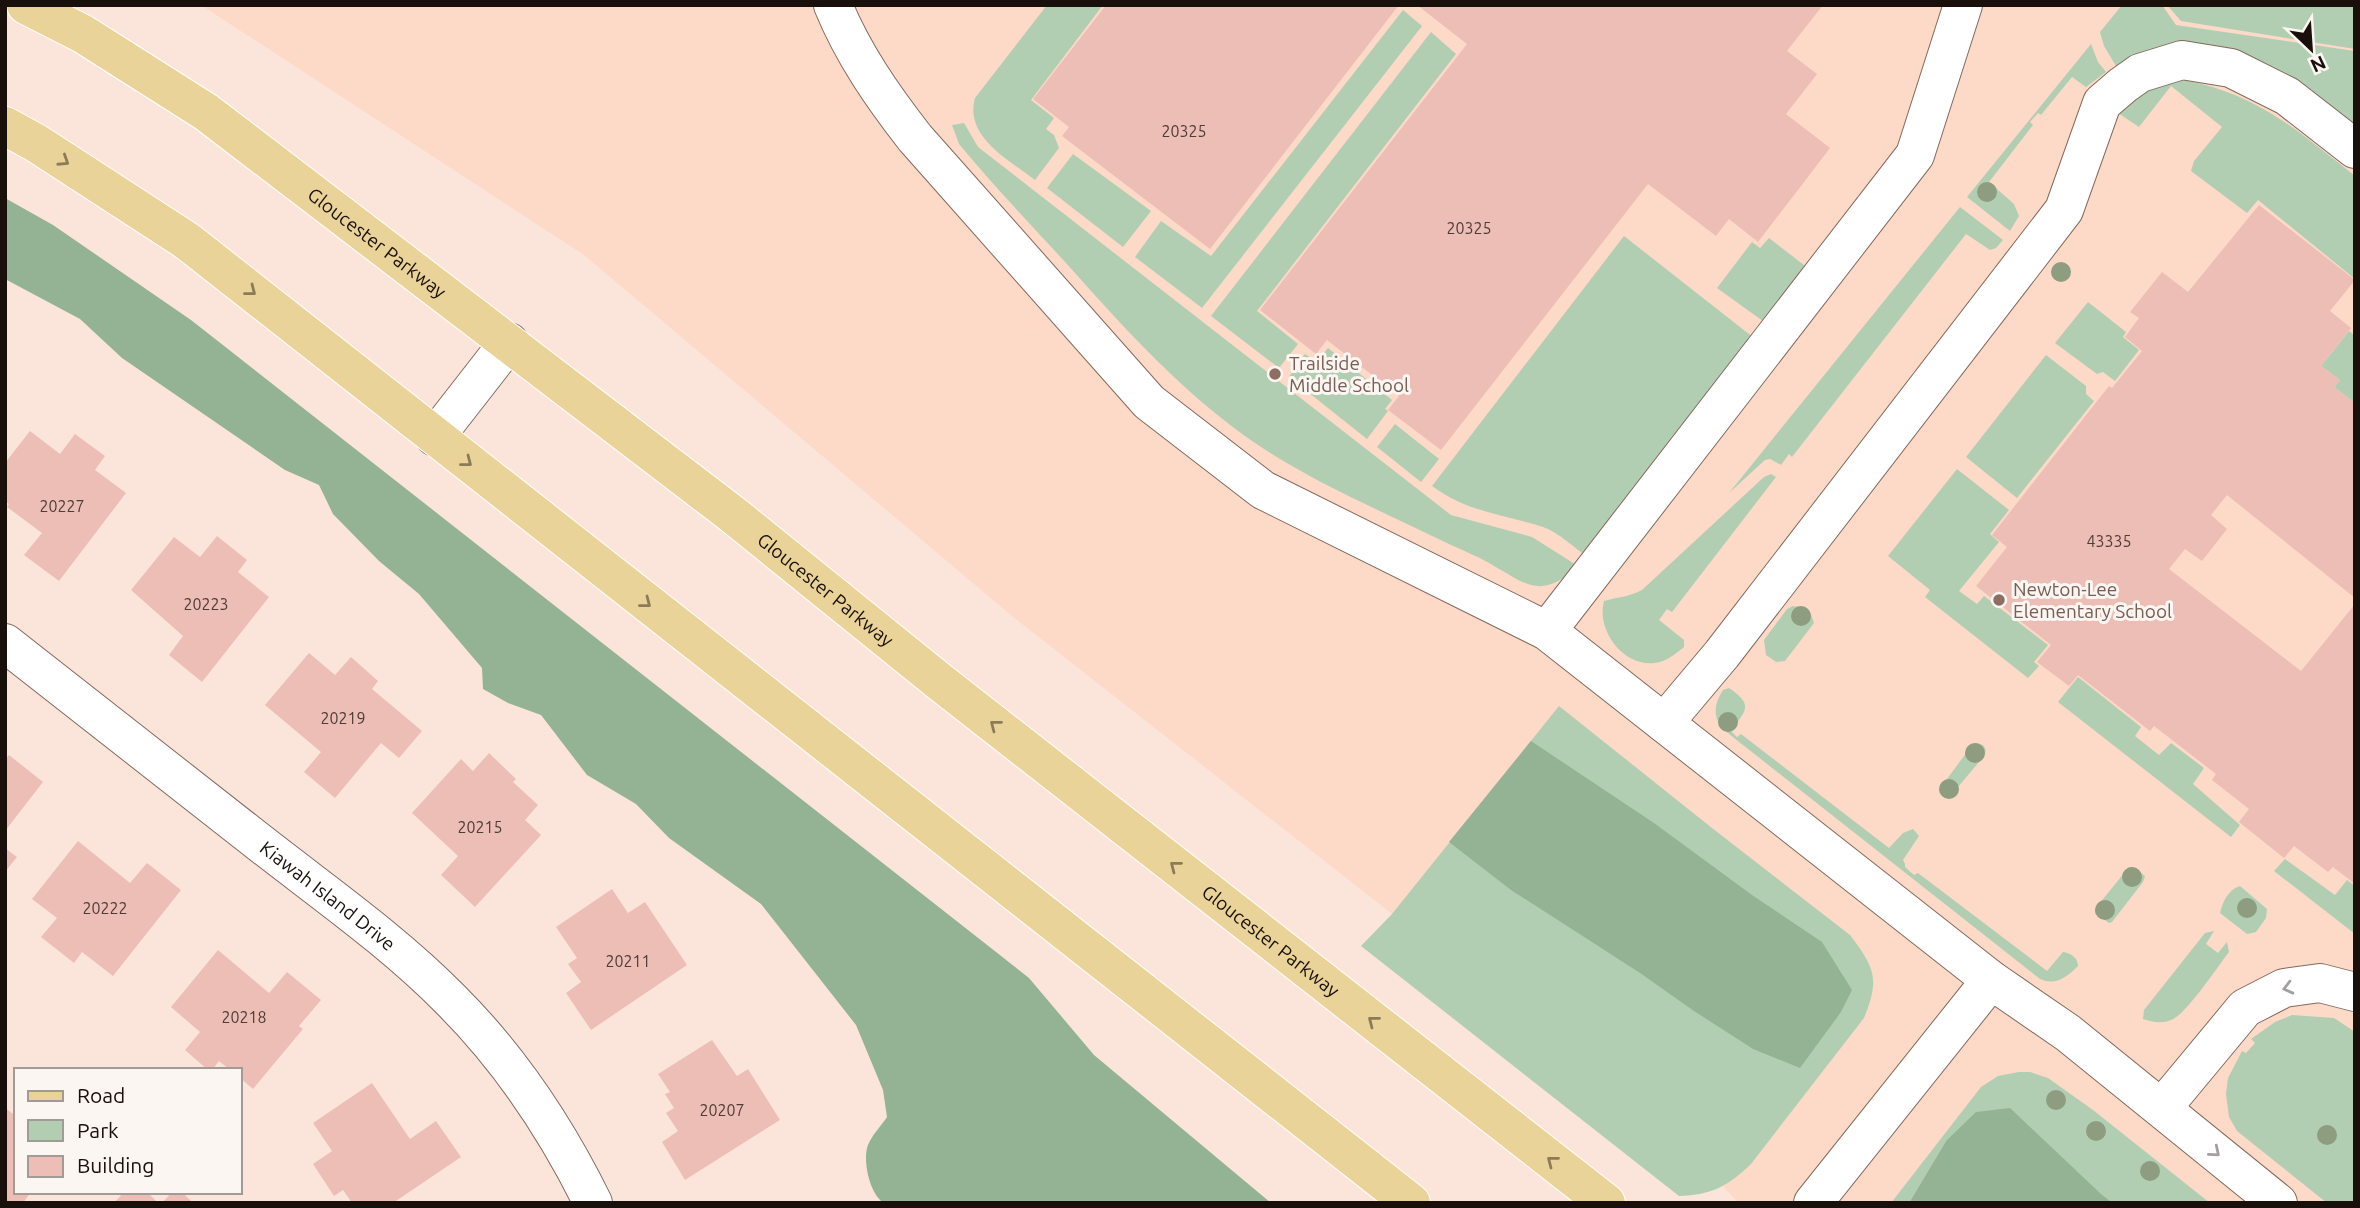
<svg xmlns="http://www.w3.org/2000/svg" width="2360" height="1208" font-family="Ubuntu,sans-serif">
	<style>
		.built { fill: #fdd9c8 }
		.green { fill: #b2ceb2 }
		.forest { fill: #94b394 }
		.building { fill: #edbeb6 }
		.lines { fill: none; stroke-linecap: round; stroke-linejoin: round }
		.minor-casing { stroke: #826a5e; stroke-width: 40 }
		.major-casing { stroke: #fff; stroke-width: 40 }
		.minor { stroke: #fff; stroke-width: 38 }
		.major { stroke: #ead398; stroke-width: 38 }
		.tree { fill: #8e9c80 }
		.oneway { stroke: #8c7b59 }
		.oneway2 { stroke: #a39f9e }
		.education-dot { fill: #8d6e63; stroke: #fcf6f3; stroke-width: 2.5 }
		.labels { text-anchor: middle; stroke-width: 6; stroke-linejoin: round; paint-order: stroke }
		.number-label { font-size: 16px; fill: #4e3c36 }
		.street-label { font-size: 19px; fill: #19100c; stroke: #fcf6f3 }
		.education-label { font-size: 19px; fill: #785e54; stroke: #fcf6f3; text-anchor: start }
	</style>
	<rect width="100%" height="100%" fill="#fbe5da"/>
	<polygon class="built" points="201,5 2355,5 2355,1203 1739,1203 1710,1173 1392,914 1012,616 584,255"/>
	<g class="green">
		<path d="M1047 5H1103L1031 100 1054 118 1046 129 1054 135 1059 148 1035 180C1009 160 964 137 975 98Z"/>
		<path d="M2122 5H2162L2176 25 2355 51V133L2187 45C2156 45 2142 51 2116 66L2104 46 2100 32Z"/>
		<polygon points="2167,5 2355,5 2355,49 2181,21"/>
		<polygon points="1403,10 1422,26 1202,308 1135,257 1161,221 1211,256"/>
		<polygon points="1431,32 1456,54 1257,311 1298,344 1279,368 1211,316"/>
		<polygon points="2091,44 2098,62 2106,72 2086,87 2072,77 2041,115 2038,113 2030,122 2033,125 1989,182 2014,204 2019,216 2010,231 1967,197"/>
		<path d="M2179 79C2257 93 2295 129 2355 176V279L2258 200 2247 213 2191 171 2194 161 2222 127 2171 86 2139 127 2118 113 2140 91Z"/>
		<path d="M964 123 978 147 1451 515 1532 537 1578 566C1541 601 1526 584 1489 563 1477 556 1464 551 1451 545 1386 513 1318 485 1258 445 1184 395 1125 329 1066 263 1030 224 993 185 959 144L952 125Z"/>
		<polygon points="1073,154 1151,211 1123,247 1047,188"/>
		<polygon points="1960,207 2003,240 1996,248 1990,250 1966,234 1792,457 1789,454 1781,465 1770,459 1765,460 1729,493"/>
		<path d="M1624 236 1754 338 1588 557C1574 548 1558 532 1543 527 1500 513 1469 513 1432 486Z"/>
		<polygon points="1769,238 1809,269 1767,324 1717,288 1752,242 1760,248"/>
		<polygon points="2088,302 2126,332 2123,337 2139,350 2115,381 2103,372 2097,374 2055,343"/>
		<polygon points="2349,331 2355,336 2355,403 2334,387 2340,380 2321,366"/>
		<polygon points="1328,348 1392,400 1385,409 1388,411 1367,439 1289,377 1305,354 1316,362"/>
		<polygon points="2046,355 2086,386 2086,394 2094,401 2017,498 1966,457"/>
		<polygon points="1395,424 1439,459 1421,482 1377,447"/>
		<polygon points="1957,469 2009,510 1990,534 1999,542 1959,591 1977,604 1984,596 2048,645 2034,662 2039,666 2028,678 1925,597 1930,590 1888,556"/>
		<path d="M1771 474 1776 477 1672 612 1667 609 1659 620 1684 640V647C1675 654 1666 662 1655 663 1623 667 1596 630 1604 601 1618 597 1629 597 1642 590L1764 477Z"/>
		<polygon points="1793,606 1802,607 1810,612 1814,623 1785,661 1776,662 1766,655 1764,640 1787,609"/>
		<polygon points="2078,677 2141,727 2135,736 2159,755 2171,743 2204,768 2193,784 2240,825 2231,837 2058,702"/>
		<path d="M1729 688C1754 705 1746 710 1731 731L1737 737 1741 734 1889 848 1903 833 1913 829 1919 836 1903 860 1905 864V867L1914 875 1918 873 2047 971 2063 952C2071 953 2078 958 2078 966 2067 977 2056 986 2040 979L1724 730C1712 717 1714 704 1723 690Z"/>
		<path d="M1559 706 1712 828 1850 935C1875 968 1880 979 1864 1018L1751 1164C1728 1186 1712 1195 1679 1196L1361 946 1392 914Z"/>
		<polygon points="1977,743 1983,745 1986,750 1984,756 1953,793 1949,798 1943,796 1939,790 1972,745"/>
		<polygon points="2285,859 2335,895 2347,880 2355,886 2355,934 2274,871"/>
		<polygon points="2129,867 2133,867 2145,876 2143,882 2112,922 2109,923 2095,913 2095,909"/>
		<path d="M2240 886 2267 909 2266 918 2256 932 2247 934 2220 913C2223 901 2228 890 2240 886Z"/>
		<path d="M2214 931 2206 944 2218 953 2227 942 2229 952C2218 966 2186 1015 2171 1020 2162 1024 2152 1022 2143 1019L2144 1010 2205 933Z"/>
		<polygon points="2292,1015 2334,1018 2355,1032 2355,1203 2327,1203 2237,1131 2229,1117 2226,1094 2228,1078 2242,1051 2246,1053 2255,1043 2251,1039 2275,1022"/>
		<polygon points="2019,1072 2030,1072 2048,1078 2093,1110 2210,1203 2113,1203 2101,1194 1946,1141 1909,1203 1891,1203 1981,1087 1998,1076"/>
	</g>
	<g class="forest">
		<path d="M5 198 53 225 191 320 1029 978 1094 1055 1271 1203H884C870 1195 862 1160 868 1145 872 1135 881 1126 887 1117L883 1090 856 1025 761 904 669 838 636 804 587 775 541 715 508 703 483 689 482 668 419 594 379 561 333 514 319 485 285 470 122 358 80 319 5 279Z"/>
		<polygon points="1531,741 1654,823 1752,895 1822,942 1852,990 1841,1012 1800,1068 1753,1049 1694,1011 1640,973 1511,890 1449,842"/>
		<polygon points="2010,1108 2101,1194 2113,1203 1909,1203 1946,1141 1976,1112"/>
	</g>
	<g class="building">
		<polygon points="1106,5 1399,5 1210,249 1062,136 1069,127 1033,99"/>
		<polygon points="1417,5 1823,5 1787,51 1817,74 1786,114 1830,148 1758,242 1729,219 1716,236 1648,184 1441,450 1388,410 1399,396 1327,340 1316,354 1260,310 1467,44"/>
		<polygon points="2259,205 2355,280 2330,311 2351,328 2321,366 2340,380 2334,387 2355,403 2355,598 2227,495 2211,515 2227,529 2202,561 2185,549 2169,569 2301,671 2355,604 2355,884 2333,867 2328,872 2294,846 2284,858 2239,822 2249,809 2212,780 2216,774 2154,726 2150,731 2078,675 2069,686 2037,662 2051,645 1976,586 2007,547 1992,535 2109,386 2112,388 2142,351 2125,337 2139,318 2130,312 2162,272 2188,292"/>
		<polygon points="30,431 60,454 75,434 105,456 95,470 126,493 59,581 24,555 42,533 7,507 9,504 5,501 5,463"/>
		<polygon points="217,536 247,560 238,572 269,597 202,682 169,655 183,636 131,590 174,537 200,557"/>
		<polygon points="309,653 335,675 351,657 378,681 372,689 422,731 399,758 381,743 335,798 304,772 321,752 265,705"/>
		<polygon points="489,753 516,779 513,782 538,805 525,820 541,835 475,907 441,875 458,856 412,813 461,759 473,771"/>
		<polygon points="9,755 43,782 5,831 5,760"/>
		<polygon points="78,841 130,883 147,863 181,890 113,976 82,952 74,963 41,937 57,918 32,899"/>
		<polygon points="5,848 17,857 5,872"/>
		<polygon points="612,889 628,913 645,902 687,965 591,1030 566,993 581,982 568,964 577,958 556,927"/>
		<polygon points="218,950 269,993 287,972 321,1000 299,1026 303,1029 253,1089 240,1078 240,1070 230,1070 219,1061 212,1070 208,1070 185,1050 200,1032 171,1007"/>
		<polygon points="712,1040 737,1076 748,1069 780,1120 685,1180 662,1142 678,1131 666,1113 674,1108 665,1094 670,1092 658,1074"/>
		<polygon points="372,1083 410,1139 436,1121 461,1157 393,1203 352,1203 343,1190 334,1196 313,1164 332,1151 313,1123"/>
		<polygon points="5,1108 16,1116 16,1192 31,1192 23,1203 5,1203"/>
		<polygon points="124,1192 147,1192 158,1203 114,1203"/>
		<polygon points="172,1192 182,1192 193,1203 162,1203"/>
	</g>
	<g class="lines">
		<g class="minor-casing">
			<g id="minor">
				<path d="M833 5C853 54 883 97 915 138L1149 402 1263 490 1547 631 1991 980 2068 1033 2278 1203"/>
				<polyline points="435,437 509,342"/>
				<polyline points="1547,631 1915,155 1963,5"/>
				<path id="s1" d="M5 643C89 709 172 774 255 839 321 891 392 940 451 1000 509 1058 557 1130 593 1203"/>
				<polyline points="1664,723 1722,654 2064,210 2102,103 2123,85 2140,73 2182,60 2231,68 2287,96 2355,149"/>
				<polyline points="2162,1108 2245,1008 2284,988 2320,983 2355,992"/>
				<polyline points="1813,1203 1991,980"/>
			</g>
		</g>
		<g class="major-casing">
			<g id="major">
				<path id="s2" d="M26 5 83 34 206 112 732 514 940 682 1606 1203"/>
				<polyline points="5,126 36,143 187,241 1411,1203"/>
			</g>
		</g>
		<use href="#minor" class="minor"/>
		<use href="#major" class="major"/>
	</g>
	<g class="tree">
		<circle cx="1987" cy="192" r="10"/>
		<circle cx="2061" cy="272" r="10"/>
		<circle cx="1801" cy="616" r="10"/>
		<circle cx="1728" cy="722" r="10"/>
		<circle cx="1975" cy="753" r="10"/>
		<circle cx="1949" cy="789" r="10"/>
		<circle cx="2132" cy="877" r="10"/>
		<circle cx="2247" cy="908" r="10"/>
		<circle cx="2105" cy="910" r="10"/>
		<circle cx="2056" cy="1100" r="10"/>
		<circle cx="2096" cy="1131" r="10"/>
		<circle cx="2327" cy="1135" r="10"/>
		<circle cx="2150" cy="1171" r="10"/>
	</g>
	<defs><path id="oneway-chevron" d="M-2-3.5L2.5 0L-2 3.5" fill="none" stroke-width="1.6" stroke-linecap="round" stroke-linejoin="round" transform="scale(1.75)"/></defs>
	<g class="oneway">
		<use href="#oneway-chevron" transform="translate(64 161) rotate(33)"/>
		<use href="#oneway-chevron" transform="translate(251 291) rotate(38)"/>
		<use href="#oneway-chevron" transform="translate(467 462) rotate(38)"/>
		<use href="#oneway-chevron" transform="translate(646 603) rotate(38)"/>
		<use href="#oneway-chevron" transform="translate(995 725) rotate(-142)"/>
		<use href="#oneway-chevron" transform="translate(1175 866) rotate(-142)"/>
		<use href="#oneway-chevron" transform="translate(1373 1021) rotate(-142)"/>
		<use href="#oneway-chevron" transform="translate(1552 1161) rotate(-142)"/>
	</g>
	<g class="oneway2">
		<use href="#oneway-chevron" transform="translate(2288 988) rotate(166)"/>
		<use href="#oneway-chevron" transform="translate(2215 1152) rotate(40)"/>
	</g>
	<g class="education-dot">
		<circle cx="1275" cy="374" r="7"/>
		<circle cx="1999" cy="600" r="7"/>
	</g>
	<g class="labels">
		<g class="number-label">
			<text x="1184" y="137">20325</text>
			<text x="1469" y="234">20325</text>
			<text x="62" y="512">20227</text>
			<text x="2109" y="547">43335</text>
			<text x="206" y="610">20223</text>
			<text x="343" y="724">20219</text>
			<text x="480" y="833">20215</text>
			<text x="105" y="914">20222</text>
			<text x="628" y="967">20211</text>
			<text x="244" y="1023">20218</text>
			<text x="722" y="1116">20207</text>
		</g>
		<g class="street-label">
			<text dy="7" stroke="none"><textPath href="#s2" startOffset="425">Gloucester Parkway</textPath></text>
			<text dy="7" stroke="none"><textPath href="#s2" startOffset="992">Gloucester Parkway</textPath></text>
			<text dy="7" stroke="none"><textPath href="#s1" startOffset="410">Kiawah Island Drive</textPath></text>
			<text dy="7" stroke="none"><textPath href="#s2" startOffset="1559">Gloucester Parkway</textPath></text>
		</g>
		<g class="education-label">
			<text x="1289" y="370">Trailside<tspan x="1289" dy="22">Middle School</tspan></text>
			<text x="2013" y="596">Newton-Lee<tspan x="2013" dy="22">Elementary School</tspan></text>
		</g>
	</g>
	<rect width="2360" height="1208" fill="none" stroke="#19100c" stroke-width="14"/>
	<rect x="14" y="1068" width="228" height="126" fill="#fcf6f3" stroke="#a19a97" stroke-width="2"/>
	<rect x="28" y="1091" width="35" height="10" fill="#ead398" stroke="#a19a97" stroke-width="2"/>
	<text x="77" y="1103" font-size="21" fill="#19100c">Road</text>
	<rect x="28" y="1120" width="35" height="21" fill="#b2ceb2" stroke="#a19a97" stroke-width="2"/>
	<text x="77" y="1138" font-size="21" fill="#19100c">Park</text>
	<rect x="28" y="1156" width="35" height="21" fill="#edbeb6" stroke="#a19a97" stroke-width="2"/>
	<text x="77" y="1173" font-size="21" fill="#19100c">Building</text>
	<g transform="translate(2311 49) rotate(155)" stroke="#fcf6f3" stroke-width="5" paint-order="stroke">
	<path d="M0-5L12 26L0 18L-12 26Z" fill="#19100c"/>
	<text y="-10" font-size="19" font-weight="bold" text-anchor="middle" fill="#19100c">N</text>
	</g>
</svg>
